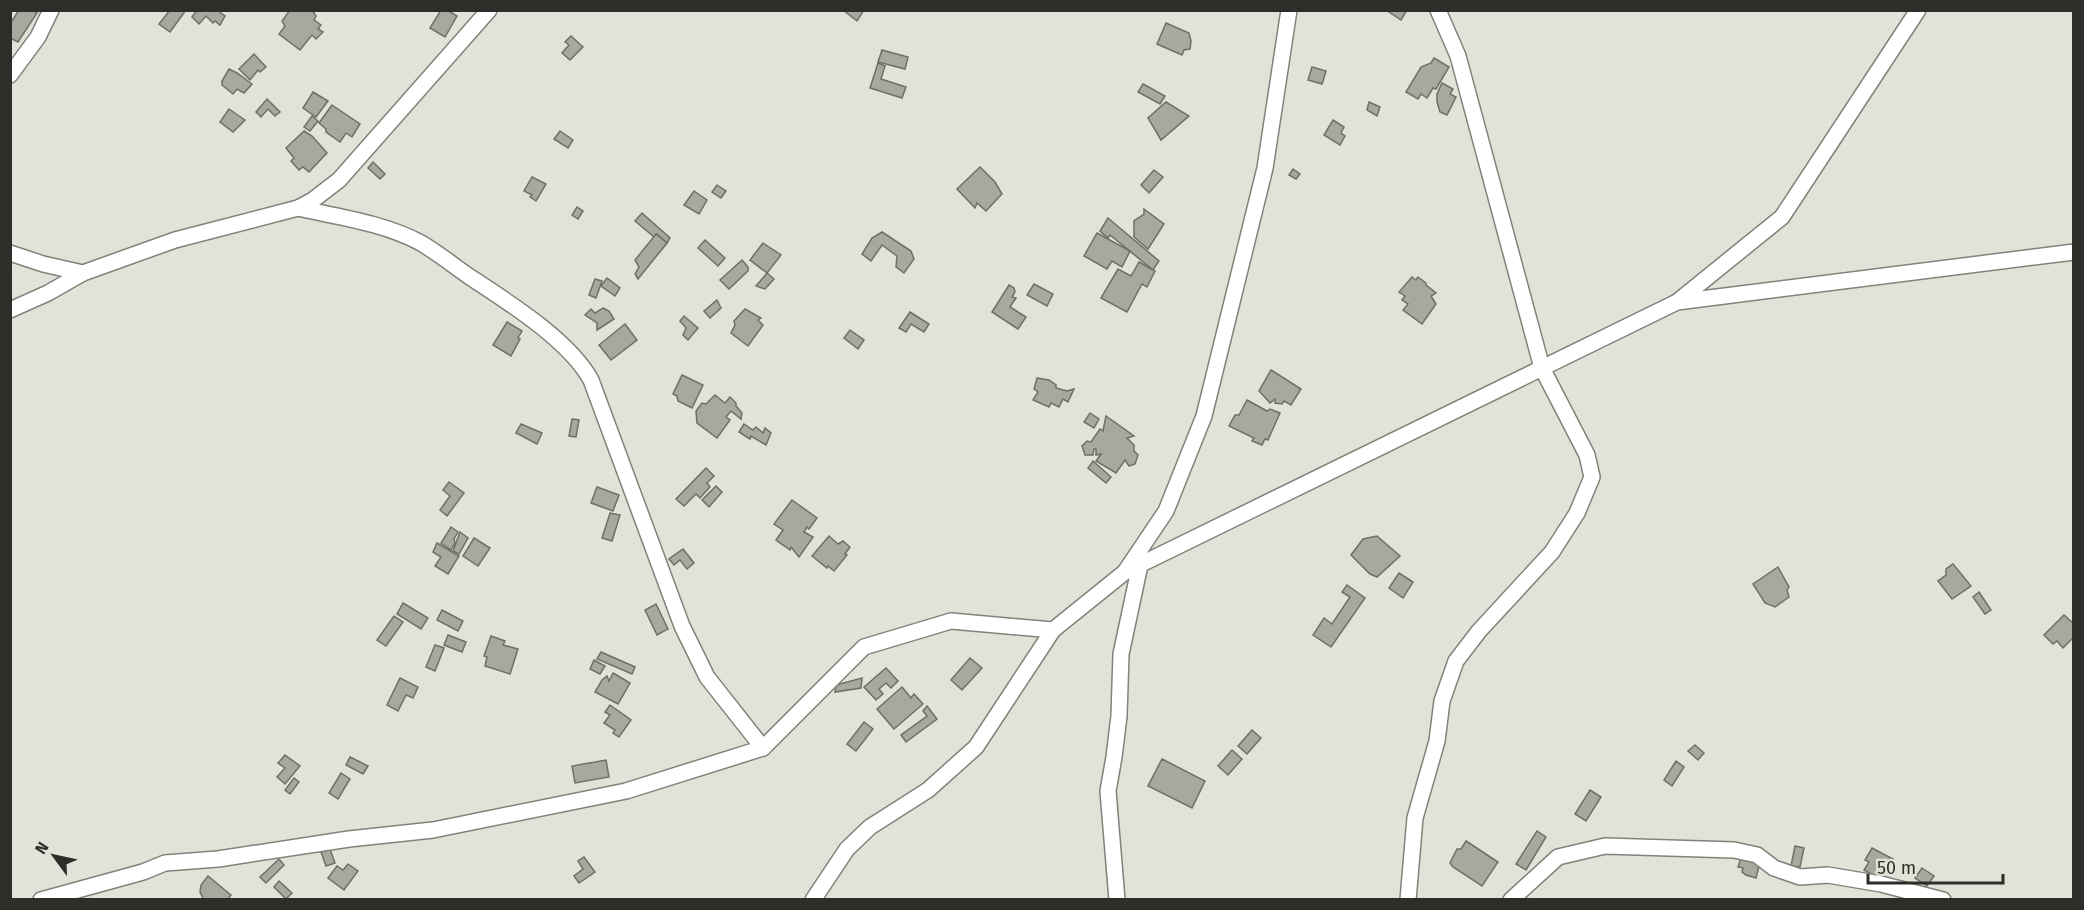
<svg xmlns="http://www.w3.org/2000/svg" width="2084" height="910" font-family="'Fira Sans',sans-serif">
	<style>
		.building { fill: #a8a89f; stroke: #6f6f67; stroke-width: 1.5 }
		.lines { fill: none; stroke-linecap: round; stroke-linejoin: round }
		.street-casing { stroke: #82827a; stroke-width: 18 }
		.street { stroke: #fff; stroke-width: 15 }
	</style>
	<rect width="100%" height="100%" fill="#e2e2d9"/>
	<g class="building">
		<polygon points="19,10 32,10 37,13 18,42 10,38 10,24"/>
		<polygon points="170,10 186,10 170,32 159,24"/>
		<polygon points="197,10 217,10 225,16 220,25 215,21 213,23 206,16 199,24 192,17"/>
		<polygon points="290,10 312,10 316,16 314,20 321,25 318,29 323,32 316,39 312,35 300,50 279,34 285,26 282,21"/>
		<polygon points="441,10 447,10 457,16 445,37 430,28"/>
		<polygon points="843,10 864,10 857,21"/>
		<polygon points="1386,10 1407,10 1401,20"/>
		<polygon points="1166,23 1189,33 1191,41 1190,49 1184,50 1182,55 1157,44"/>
		<polygon points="571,36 583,47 570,60 562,53 569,45 565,42"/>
		<polygon points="882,50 908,57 905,69 878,62"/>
		<polygon points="254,54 266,67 260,72 258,70 250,80 239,69"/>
		<polygon points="1434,58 1449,67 1436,89 1433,88 1427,98 1421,94 1418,99 1406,92 1421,67 1431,63"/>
		<polygon points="878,63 885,66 881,79 906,87 902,98 870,88"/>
		<polygon points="1312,67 1326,71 1322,84 1308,80"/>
		<polygon points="229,69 237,73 252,84 244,93 237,89 233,94 222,85 222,81"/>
		<polygon points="1442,83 1453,89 1450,94 1456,97 1447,115 1440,112 1437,102 1437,94"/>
		<polygon points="1143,84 1165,96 1160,104 1138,92"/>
		<polygon points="313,92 328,101 316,117 303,108"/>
		<polygon points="267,99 280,112 275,116 268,109 261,117 256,112"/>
		<polygon points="1166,102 1189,116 1161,140 1148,118"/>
		<polygon points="1369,102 1380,107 1377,116 1367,110"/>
		<polygon points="332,105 360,124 352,137 346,133 340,142 326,132 326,129 319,123"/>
		<polygon points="229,109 245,120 233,132 220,122"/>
		<polygon points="312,116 318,121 310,131 304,127"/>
		<polygon points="1333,120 1344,127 1341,133 1345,136 1340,145 1324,135"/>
		<polygon points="304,131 312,136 327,153 309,172 303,167 299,170 291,161 294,158 286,148"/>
		<polygon points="560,131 573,140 568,148 554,139"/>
		<polygon points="373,162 385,174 380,179 368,168"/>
		<polygon points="980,167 995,182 1002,194 986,211 977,203 975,208 957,189"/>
		<polygon points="1293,169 1300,174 1296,179 1289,175"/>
		<polygon points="1154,170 1163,177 1149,193 1141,185"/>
		<polygon points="532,177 546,184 536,201 530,197 532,195 524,191"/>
		<polygon points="717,185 726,191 721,198 712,192"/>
		<polygon points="694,191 707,200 699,214 684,205"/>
		<polygon points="577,207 583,211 578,219 572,215"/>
		<polygon points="1144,209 1164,224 1148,249 1134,237 1134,221 1144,214"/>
		<polygon points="642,213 670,238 667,243 657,234 654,237 635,221"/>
		<polygon points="1108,218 1159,261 1153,270 1110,235 1108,238 1100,231"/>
		<polygon points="882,232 911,251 914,259 904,273 896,267 897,256 882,245 871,261 862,254 872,238"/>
		<polygon points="1097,233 1130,251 1122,267 1112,261 1107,269 1084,256"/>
		<polygon points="656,234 667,243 638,279 635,274 639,267 635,260"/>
		<polygon points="705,240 725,258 718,266 698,248"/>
		<polygon points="763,243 781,255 767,273 750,260"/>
		<polygon points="742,260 748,267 748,271 729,289 720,280"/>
		<polygon points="1139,262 1155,271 1147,287 1142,284 1127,312 1101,298 1118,269 1131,276"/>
		<polygon points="767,273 774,279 765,289 756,286"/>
		<polygon points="1412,277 1416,280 1418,277 1426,283 1426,285 1436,293 1431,296 1436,304 1422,324 1403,310 1408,304 1402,300 1405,296 1399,292"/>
		<polygon points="607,278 620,288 615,296 601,286"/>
		<polygon points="595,279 602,281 596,298 589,295"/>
		<polygon points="1034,284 1053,294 1047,306 1027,295"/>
		<polygon points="1009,285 1014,288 1015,292 1012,297 1016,298 1010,307 1026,317 1018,329 992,312"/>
		<polygon points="717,300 721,308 710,318 704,311"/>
		<polygon points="603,308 609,311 614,319 597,330 597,323 585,315 591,309 595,313"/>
		<polygon points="745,309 761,318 758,320 763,325 748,346 731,333 735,325 734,321"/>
		<polygon points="910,312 929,324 924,332 911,324 906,332 899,328"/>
		<polygon points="684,316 698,328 688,340 683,335 686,328 680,321"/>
		<polygon points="507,322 522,331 518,338 520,339 511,356 493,345"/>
		<polygon points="625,324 637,340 611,360 599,345"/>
		<polygon points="850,330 864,340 858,349 844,338"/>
		<polygon points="1271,370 1301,389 1291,405 1284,401 1282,404 1275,403 1275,399 1270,403 1259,391"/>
		<polygon points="682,375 703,385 692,408 678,401 677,396 673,394"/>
		<polygon points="1037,378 1049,380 1056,385 1056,388 1067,391 1074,389 1068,402 1063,399 1059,407 1051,403 1049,407 1033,400 1038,392 1034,389"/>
		<polygon points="715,395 725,403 730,397 736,403 736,406 742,413 741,419 731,411 726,417 730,420 717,438 697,423 696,411 702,403 706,404"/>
		<polygon points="1247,400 1267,411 1270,409 1280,413 1268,440 1265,439 1262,445 1252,441 1254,438 1229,426 1235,415 1239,415"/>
		<polygon points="1090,413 1099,419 1094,428 1084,422"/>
		<polygon points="1106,416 1134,436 1127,438 1134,445 1134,451 1138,455 1135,464 1129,466 1125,460 1116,473 1096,461 1101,454 1096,455 1096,449 1094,449 1093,455 1085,455 1082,446 1087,441 1091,442 1100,429 1103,431"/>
		<polygon points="572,419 579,420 576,437 569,436"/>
		<polygon points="521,424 542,433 537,444 516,433"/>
		<polygon points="744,424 753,430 756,427 763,433 765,428 771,433 766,445 751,436 750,439 739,432"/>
		<polygon points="1093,461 1111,477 1106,483 1088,468"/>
		<polygon points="706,468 714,476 707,483 710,487 700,498 696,494 684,506 676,499"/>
		<polygon points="449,482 464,493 447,516 440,510 450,496 443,490"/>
		<polygon points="716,486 722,492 709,507 702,500"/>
		<polygon points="597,487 619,495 613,511 591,503"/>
		<polygon points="792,500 817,518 809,529 807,527 804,532 813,537 799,557 791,547 790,550 776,540 783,530 774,524"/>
		<polygon points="610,513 620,515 612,541 602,538"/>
		<polygon points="451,527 458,532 454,539 455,543 451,550 441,543"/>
		<polygon points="460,532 468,538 459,554 453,551"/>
		<polygon points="829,536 838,544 843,541 850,547 845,554 847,555 834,571 828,566 827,568 812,556"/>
		<polygon points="1377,536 1400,556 1377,577 1370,574 1351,555 1363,539"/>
		<polygon points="474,538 490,548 478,566 463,556"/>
		<polygon points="437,543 459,556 448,574 435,566 441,557 433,552"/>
		<polygon points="683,549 694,563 687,569 680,560 674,565 669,559"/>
		<polygon points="1953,564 1971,586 1952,599 1938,581 1946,575 1946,569"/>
		<polygon points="1778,567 1789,587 1787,590 1789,597 1775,607 1765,603 1753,584"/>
		<polygon points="1399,573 1413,582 1403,598 1389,588"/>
		<polygon points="1347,585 1365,598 1331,647 1313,635 1324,618 1332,624 1350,597 1342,592"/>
		<polygon points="1979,592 1991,610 1985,614 1973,597"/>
		<polygon points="403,603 428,618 421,629 397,614"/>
		<polygon points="656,604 668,629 657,635 645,610"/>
		<polygon points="442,610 463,621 458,631 437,620"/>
		<polygon points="2064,615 2074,624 2074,637 2063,648 2057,641 2053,644 2044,635"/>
		<polygon points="394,616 403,622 386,646 377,640"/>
		<polygon points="448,635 466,642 462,652 444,645"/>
		<polygon points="491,636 505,641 503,645 518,649 510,674 485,666 487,657 484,656"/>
		<polygon points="435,645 444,648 435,671 426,667"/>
		<polygon points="601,652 635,667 632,674 597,659"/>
		<polygon points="970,658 982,668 962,690 951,680"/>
		<polygon points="594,660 605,666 600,674 590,669"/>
		<polygon points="886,668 898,681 891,688 886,683 879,689 883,694 876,700 864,687"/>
		<polygon points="613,673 630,683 618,704 595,692 602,680 607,676 609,681"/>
		<polygon points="400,678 418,687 413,698 406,695 398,711 387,705"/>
		<polygon points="862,678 861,688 835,692 836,685"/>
		<polygon points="902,687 911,698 914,694 923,704 894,729 877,709"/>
		<polygon points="610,705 631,720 619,737 613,733 615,730 604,723 610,715 605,712"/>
		<polygon points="927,706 937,719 906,742 901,735 927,716 923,711"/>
		<polygon points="864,722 873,729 856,751 847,744"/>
		<polygon points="1252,730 1261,738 1247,754 1238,746"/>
		<polygon points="1695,745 1704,753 1698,760 1688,751"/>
		<polygon points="1232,750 1242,759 1228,775 1218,766"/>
		<polygon points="285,755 300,766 285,784 277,777 285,768 278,763"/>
		<polygon points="350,757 368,766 363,774 346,765"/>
		<polygon points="1162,759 1205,781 1192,808 1148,786"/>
		<polygon points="606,760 609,777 575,783 572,766"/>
		<polygon points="1676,761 1684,767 1672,786 1664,780"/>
		<polygon points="341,773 350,779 338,799 329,793"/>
		<polygon points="294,778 299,782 290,794 285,790"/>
		<polygon points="1590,790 1601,797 1586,821 1575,814"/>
		<polygon points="1537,831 1546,837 1526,870 1516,864"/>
		<polygon points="1466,841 1498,862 1482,886 1453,867 1450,863 1457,849 1461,849"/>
		<polygon points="1795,846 1804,848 1800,867 1791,866"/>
		<polygon points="1872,848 1893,859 1885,873 1882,871 1878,878 1864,870 1869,862 1865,860"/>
		<polygon points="330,849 335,863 326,866 321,852"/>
		<polygon points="584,857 595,872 579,883 574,876 583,869 578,861"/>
		<polygon points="1741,858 1760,862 1756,878 1746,875 1742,872 1743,868 1738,867"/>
		<polygon points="279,859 284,865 266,883 260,877"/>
		<polygon points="348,864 358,871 344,890 328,878 337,866 343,870"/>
		<polygon points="1922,868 1934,876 1927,886 1915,878"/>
		<polygon points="208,876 231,895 227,900 204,900 200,892 201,885"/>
		<polygon points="279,881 292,893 286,899 274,887"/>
	</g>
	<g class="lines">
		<g class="street-casing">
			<g id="street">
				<polyline points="10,75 38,37 51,10"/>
				<path d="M298 208C339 217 384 223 421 243 438 253 454 266 470 277 508 302 569 340 591 380L682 626 707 677 763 748"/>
				<polyline points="10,253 43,264 83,273"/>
				<polyline points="1677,302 2074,252"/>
				<polyline points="10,310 48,293 83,273 175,240 298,208 313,200 339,180 489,10"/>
				<polyline points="1125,572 1677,302 1782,217 1918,10"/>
				<polyline points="41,900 143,872 165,863 218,859 349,839 433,830 626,791 763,748 864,647 951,621 1053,630 1125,572 1166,511 1204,416 1265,168 1289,10"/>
				<polyline points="813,900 847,849 870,827 928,790 976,747 1053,630"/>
				<polyline points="1117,900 1108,791 1114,757 1119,716 1121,654 1140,565"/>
				<polyline points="1408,900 1415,818 1437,741 1442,701 1456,661 1479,631 1552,552 1577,513 1592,477 1587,455 1542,368 1458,56 1438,10"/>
				<polyline points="1511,900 1558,857 1605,846 1734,850 1757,855 1774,868 1800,877 1828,875 1881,884 1943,900"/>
			</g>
		</g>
		<use href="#street" class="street"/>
	</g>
	<rect width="2084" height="910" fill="none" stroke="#2d2d2a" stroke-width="24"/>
	<g transform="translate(54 856) rotate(303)" stroke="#e2e2d9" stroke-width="4.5" paint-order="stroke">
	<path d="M0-4.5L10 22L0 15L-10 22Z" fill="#2d2d2a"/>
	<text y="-9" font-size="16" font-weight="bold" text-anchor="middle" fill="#2d2d2a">N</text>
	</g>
	<path d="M1868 874v9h135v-9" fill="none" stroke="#2d2d2a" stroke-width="3"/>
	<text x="1877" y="874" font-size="18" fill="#2d2d2a" stroke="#e2e2d9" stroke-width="4.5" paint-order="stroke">50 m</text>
</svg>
